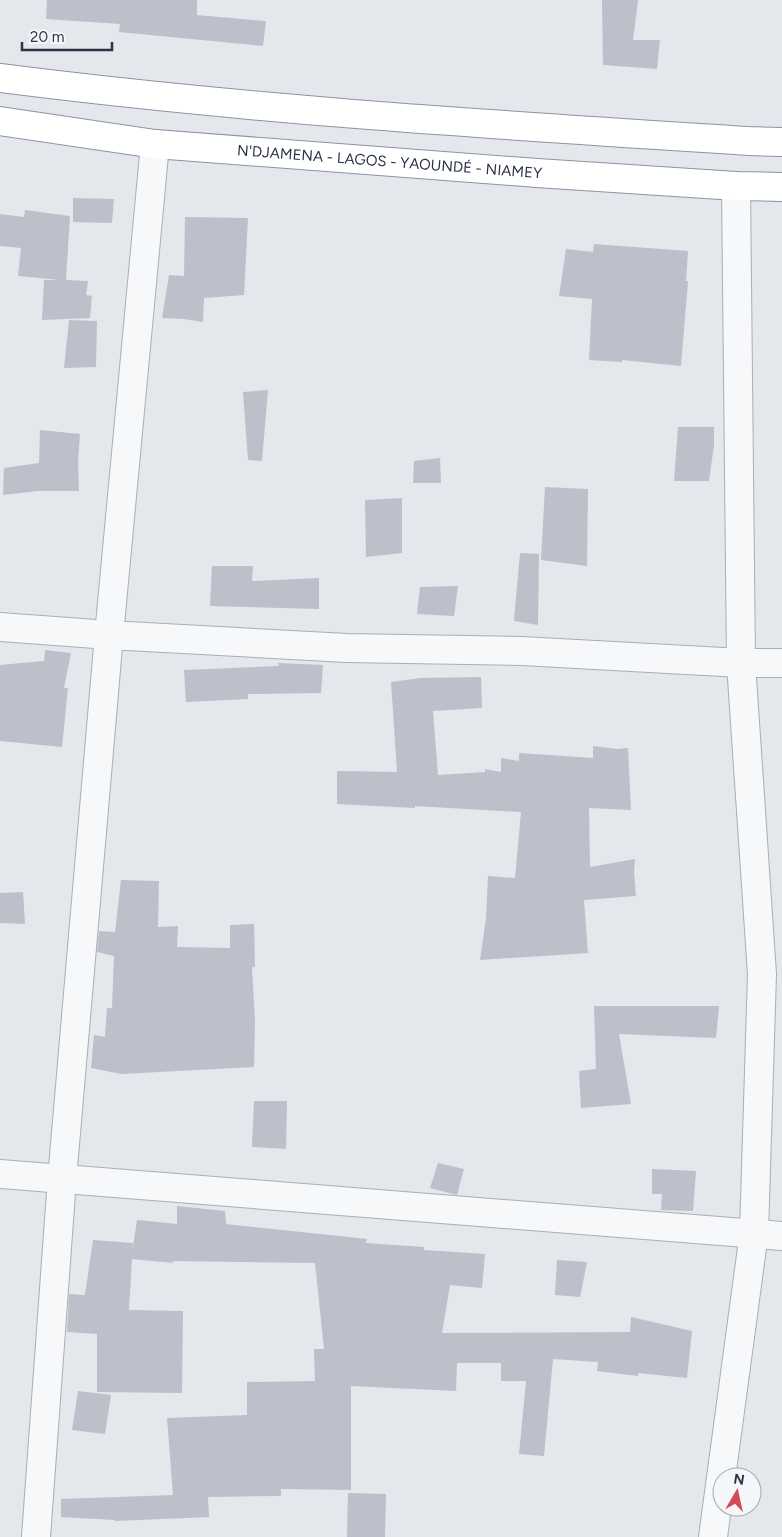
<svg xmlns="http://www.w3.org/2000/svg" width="782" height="1537" font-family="Figtree,sans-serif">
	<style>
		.building { fill: #bbc0ca }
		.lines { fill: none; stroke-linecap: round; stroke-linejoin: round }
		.street-casing { stroke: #a9aeb7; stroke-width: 30 }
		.highway-casing { stroke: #8b94a3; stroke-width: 30 }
		.street { stroke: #f7f8fa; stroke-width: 28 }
		.highway { stroke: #fff; stroke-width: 28 }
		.labels { text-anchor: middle; stroke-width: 4; stroke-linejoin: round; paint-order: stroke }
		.street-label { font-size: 15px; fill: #2b3445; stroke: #f4f6f9 }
	</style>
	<rect width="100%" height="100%" fill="#e4e7ec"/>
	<g class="building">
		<polygon points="47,0 197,0 197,15 266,21 263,46 119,32 120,24 46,19"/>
		<polygon points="602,0 638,0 633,40 660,40 657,69 603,65"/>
		<polygon points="73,198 114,199 112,223 73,222"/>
		<polygon points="25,210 70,216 66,280 88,281 86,295 92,296 90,318 42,320 44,280 60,280 18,276 21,248 0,246 0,214 24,217"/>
		<polygon points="185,217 248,218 244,295 204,298 203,322 184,319 162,318 169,275 184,276"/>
		<polygon points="594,244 688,251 686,281 688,281 681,366 622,360 622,362 589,360 592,299 559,296 566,249 593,252"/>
		<polygon points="69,320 97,321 96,367 64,368"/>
		<polygon points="268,390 262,461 248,460 243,392"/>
		<polygon points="678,427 714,427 714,445 709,481 674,481"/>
		<polygon points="40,430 80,434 78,462 79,491 38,491 3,495 4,468 39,463"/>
		<polygon points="440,458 441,483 413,483 414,461"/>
		<polygon points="545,487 588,489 587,566 541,560"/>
		<polygon points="402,498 402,553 366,557 365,500"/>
		<polygon points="520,553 539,554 538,625 514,621"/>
		<polygon points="212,566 253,566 252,581 319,578 319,609 210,606"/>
		<polygon points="458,586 454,616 417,614 420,587"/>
		<polygon points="45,650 71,653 64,688 68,688 62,747 0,741 0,665 44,661"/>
		<polygon points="278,663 323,665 321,693 248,694 248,699 186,702 184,670 279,666"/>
		<polygon points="481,677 482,708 433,711 438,775 485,772 485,769 501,772 501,758 519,761 519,753 593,758 593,746 617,749 628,748 631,810 589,808 590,867 635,859 634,872 636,896 584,900 588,953 480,960 486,918 488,876 515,878 521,812 415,806 415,808 337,804 337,771 397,772 391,682 421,678"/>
		<polygon points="121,880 159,881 158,927 178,926 177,947 230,948 230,925 254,924 255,967 252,967 255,1020 254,1067 121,1074 91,1068 94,1035 105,1037 107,1008 112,1008 114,956 97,952 99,931 115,932"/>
		<polygon points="23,892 25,924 0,923 0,893"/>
		<polygon points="594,1006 719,1006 716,1038 619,1034 631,1104 581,1108 579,1071 596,1069"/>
		<polygon points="254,1101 287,1101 286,1149 252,1147"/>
		<polygon points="438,1163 464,1169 457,1195 430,1188"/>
		<polygon points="652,1169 696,1171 693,1211 661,1210 662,1194 652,1194"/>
		<polygon points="177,1206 225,1211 226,1224 367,1239 366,1243 424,1247 424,1250 485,1254 482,1288 450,1285 442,1333 630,1332 631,1317 692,1331 687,1378 638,1373 638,1376 597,1371 598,1362 553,1359 544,1456 519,1454 526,1381 501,1381 501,1363 457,1363 456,1391 351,1386 351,1490 281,1489 281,1496 208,1497 209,1517 115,1521 115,1520 61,1517 61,1499 173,1495 167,1418 247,1415 247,1382 315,1381 314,1349 324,1349 315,1263 173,1261 173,1263 132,1259 129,1310 183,1311 182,1393 97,1392 97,1334 67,1332 69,1294 85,1295 93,1240 133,1243 132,1253 137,1220 177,1224"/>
		<polygon points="557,1260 587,1262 580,1297 555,1295"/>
		<polygon points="78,1391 111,1395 105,1434 72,1430"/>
		<polygon points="348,1493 386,1494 385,1537 347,1537"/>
	</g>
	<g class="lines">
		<g class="street-casing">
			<g id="street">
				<polyline points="0,627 109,635 347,648 522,651 741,663 782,663"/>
				<polyline points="0,1174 782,1236"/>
				<polyline points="36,1537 62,1179 109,635 155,144"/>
				<polyline points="713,1537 754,1233 762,974 741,663 736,186"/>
			</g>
		</g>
		<g class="highway-casing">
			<g id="highway">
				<path d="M0 78C249 110 499 125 749 141L782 142"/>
				<path id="s1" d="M0 121 155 144 537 173 736 186 782 187"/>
			</g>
		</g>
		<use href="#street" class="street"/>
		<use href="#highway" class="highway"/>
	</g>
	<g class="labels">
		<g class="street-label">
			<text dy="5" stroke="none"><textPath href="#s1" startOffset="392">N'DJAMENA - LAGOS - YAOUNDÉ - NIAMEY</textPath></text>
		</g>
	</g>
	<g transform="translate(737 1492) rotate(9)"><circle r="24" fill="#f4f6f9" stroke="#a4a8b1"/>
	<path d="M0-4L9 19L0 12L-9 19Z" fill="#d1495b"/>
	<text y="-8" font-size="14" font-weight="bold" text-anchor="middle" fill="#2b3445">N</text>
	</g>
	<path d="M22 42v8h90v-8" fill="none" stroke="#2b3445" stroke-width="2.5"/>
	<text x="30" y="42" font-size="15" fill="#2b3445" stroke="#f4f6f9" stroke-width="4" paint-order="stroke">20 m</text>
</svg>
